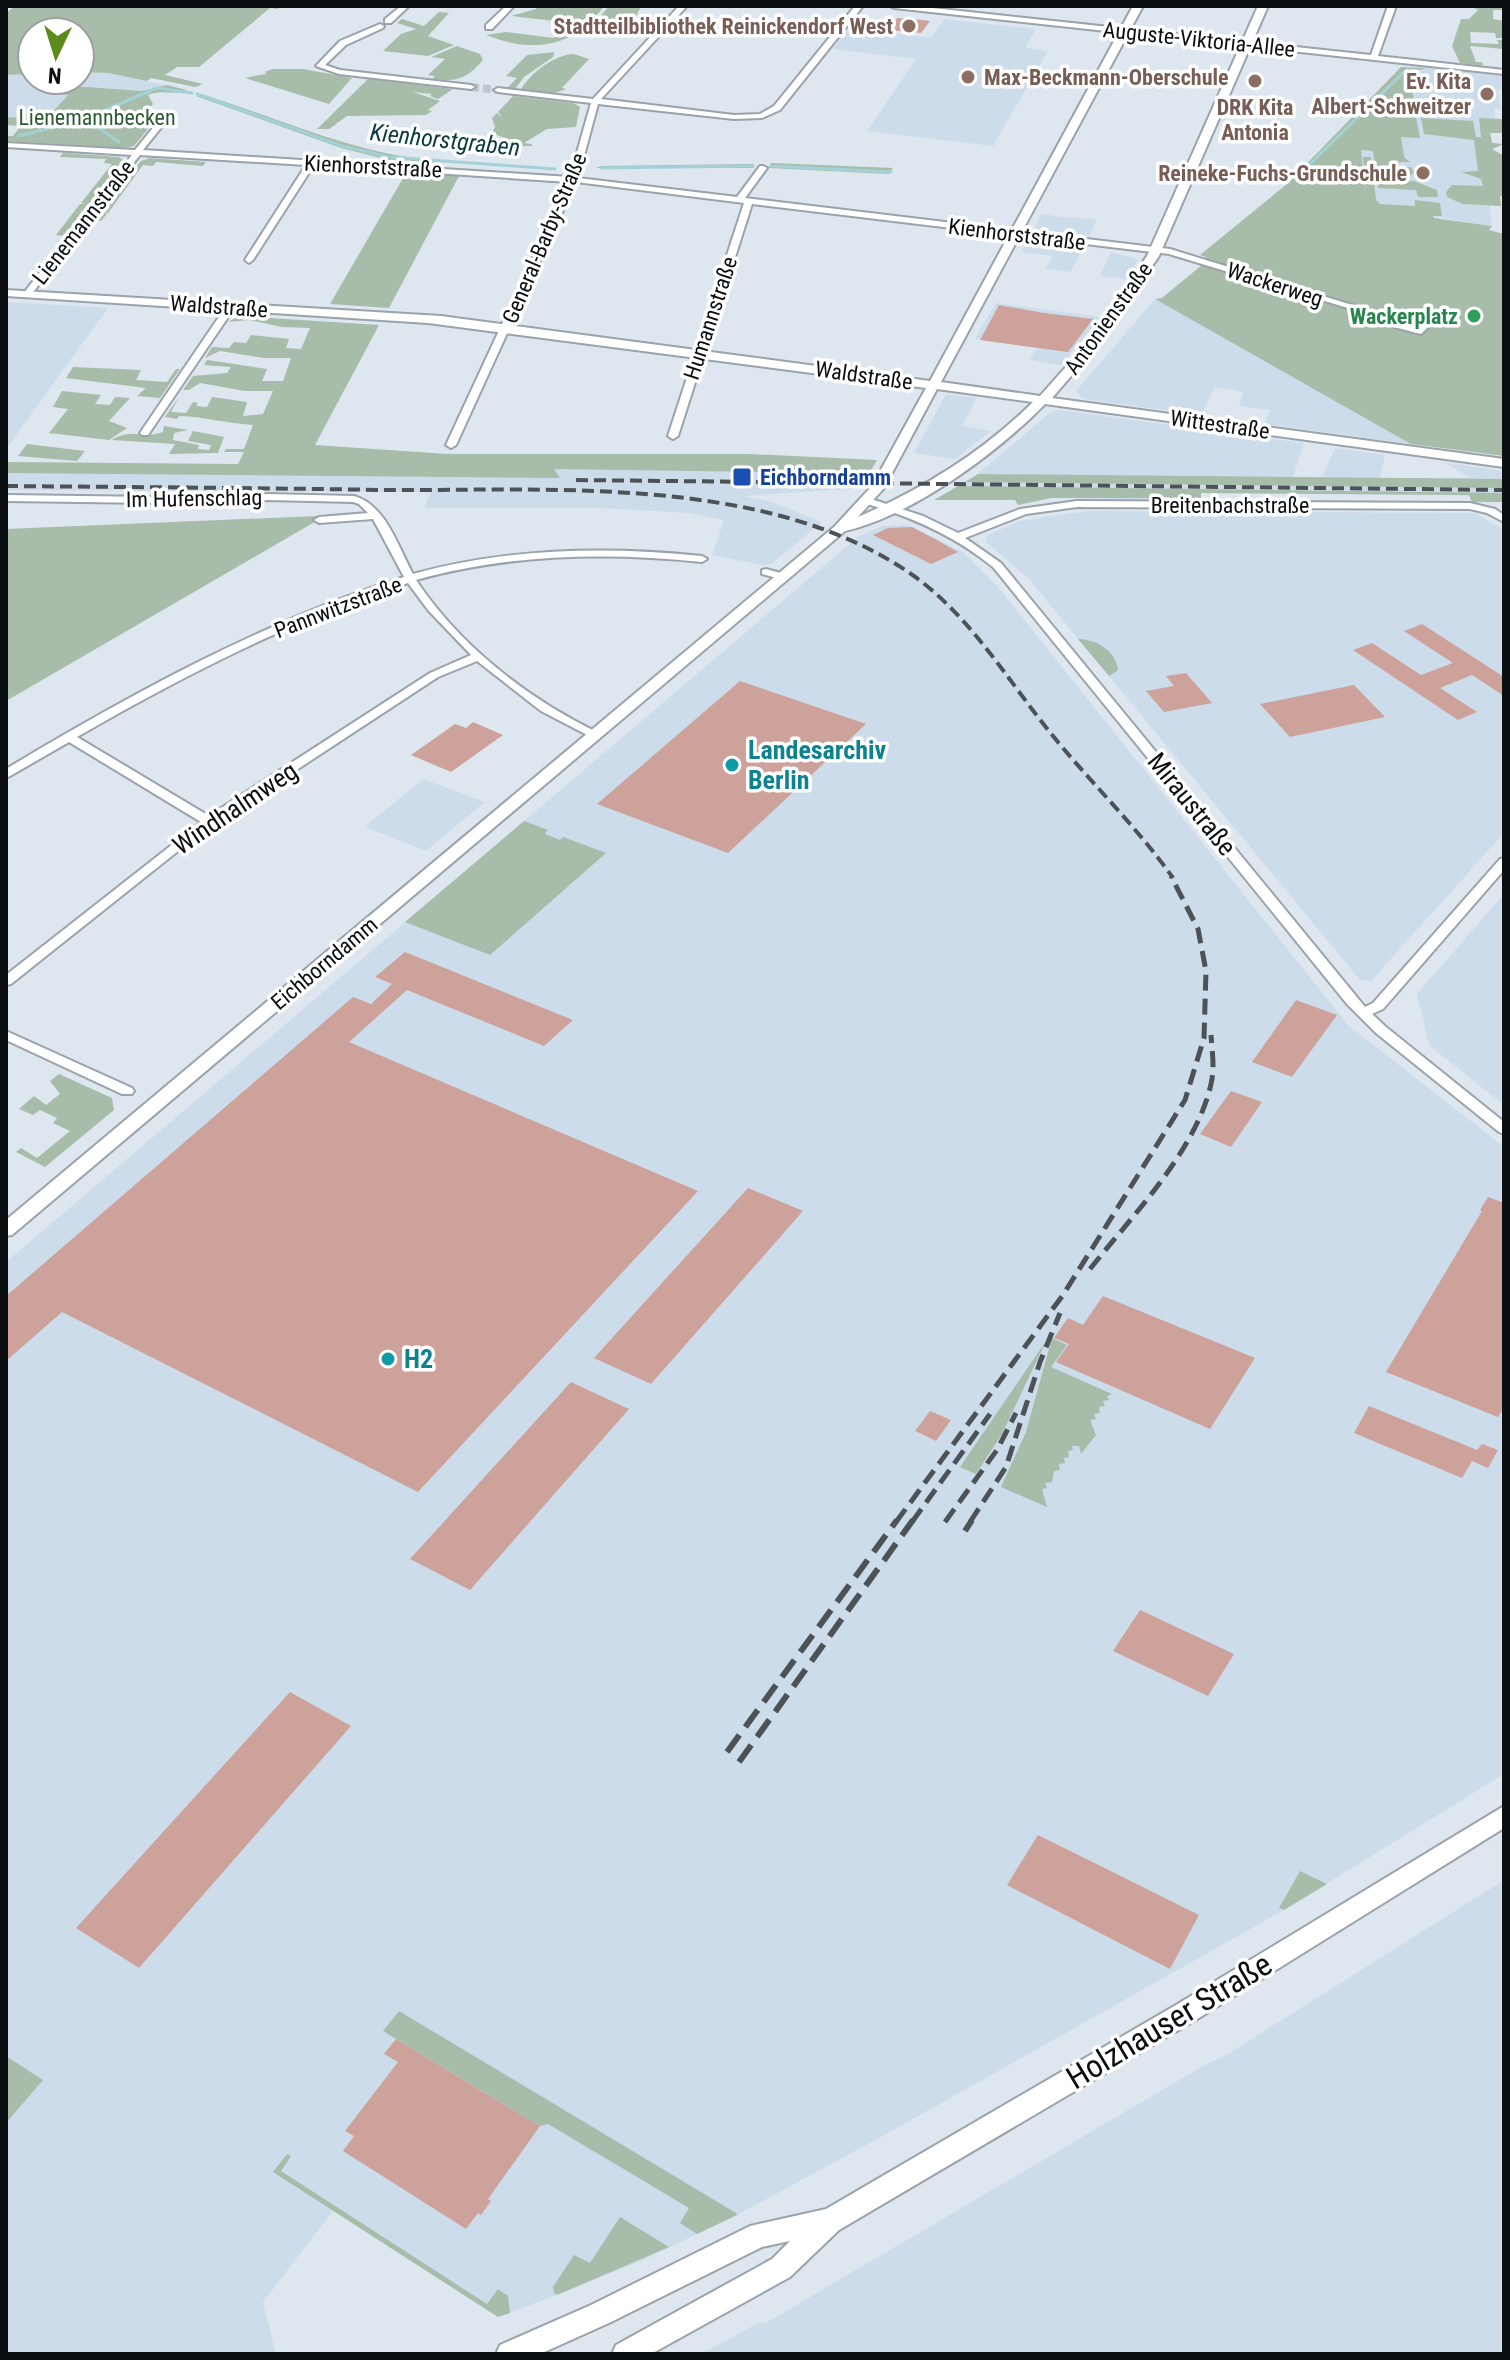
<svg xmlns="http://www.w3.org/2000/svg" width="1510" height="2360" font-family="'Roboto Condensed',sans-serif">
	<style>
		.built { fill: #cddcea }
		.green { fill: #a7bca9 }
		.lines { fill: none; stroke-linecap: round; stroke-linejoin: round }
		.stream { stroke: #a2d2d8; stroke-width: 3 }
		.building { fill: #cca29b }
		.minor-tunnel { stroke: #bec7ce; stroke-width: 8; stroke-dasharray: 8 4; stroke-linecap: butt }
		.minor-casing { stroke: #9aa2aa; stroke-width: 4 }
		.secondary-casing { stroke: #9aa2aa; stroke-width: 4 }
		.minor { fill: #fff; fill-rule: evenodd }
		.secondary { fill: #fff; fill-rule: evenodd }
		.rail-far2 { stroke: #4d5256; stroke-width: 4; stroke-dasharray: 12 6; stroke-linecap: butt }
		.rail-far1 { stroke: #4d5256; stroke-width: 5; stroke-dasharray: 16 8; stroke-linecap: butt }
		.rail { stroke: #4d5256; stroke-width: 6; stroke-dasharray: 21 10; stroke-linecap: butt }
		.education-dot { fill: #8d6e63; stroke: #fff; stroke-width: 3 }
		.leisure-dot { fill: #2e9e5b; stroke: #fff; stroke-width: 3 }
		.transit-dot { fill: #1a4fb4; stroke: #fff; stroke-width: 3 }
		.culture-dot { fill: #0f9aa8; stroke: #fff; stroke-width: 3 }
		.labels { text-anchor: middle; stroke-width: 7; stroke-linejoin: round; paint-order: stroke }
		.far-education-label { font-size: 22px; font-weight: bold; fill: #785e54; stroke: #fff; text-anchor: end }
		.far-street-label { font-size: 22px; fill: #0c0f12; stroke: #fff }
		.far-park-label { font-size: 22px; fill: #2c5a33; stroke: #fff }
		.far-leisure-label { font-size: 22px; font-weight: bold; fill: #27864d; stroke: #fff; text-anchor: end }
		.far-transit-label { font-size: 22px; font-weight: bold; fill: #164399; stroke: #fff; text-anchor: start }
		.far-water-label { font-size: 24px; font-style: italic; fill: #09383d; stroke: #fff }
		.culture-label { font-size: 26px; font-weight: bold; fill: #0d838f; stroke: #fff; text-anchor: start }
		.street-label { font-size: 26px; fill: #0c0f12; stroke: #fff }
		.near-street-label { font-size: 32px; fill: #0c0f12; stroke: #fff }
	</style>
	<rect width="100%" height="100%" fill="#dee7ef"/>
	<g class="built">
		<polygon points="944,19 1036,29 1025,48 1048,51 993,146 867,131 916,59 833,49 847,29 858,27 863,21 886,24 884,27 889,28 887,33 931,38"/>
		<polygon points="1426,68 1504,76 1504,89 1498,90 1501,109 1494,109 1495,118 1479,118 1492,226 1363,205 1357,150 1393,144 1416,114 1412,90 1403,87 1420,70"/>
		<polygon points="80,72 108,73 167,85 142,91 60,85 54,93 68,94 46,119 6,117 6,75 32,74 32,80 80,80"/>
		<polygon points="1041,214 1063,217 1097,219 1089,236 1040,230 1035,227"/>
		<polygon points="1034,243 1066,247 1083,248 1071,272 1045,269 1053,256 1021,252 1025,245"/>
		<polygon points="1111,252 1138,259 1127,279 1100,276"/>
		<polygon points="1155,299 1206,327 1411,444 1264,424 1270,410 1239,406 1243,392 1229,389 1214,388 1201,415 1083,399 1076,391"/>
		<polygon points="6,302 108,308 6,449"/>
		<polygon points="996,303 1101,317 1061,365 1028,360 1038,348 975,339"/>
		<polygon points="946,394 977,398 962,426 991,431 955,459 914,453"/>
		<polygon points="1059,410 1304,443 1293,477 1322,478 1335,448 1385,455 1380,478 1470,478 1446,463 1504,471 1504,496 1201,493 1201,498 1163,500 1051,498 1018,505 1015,500 934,500 974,477 1051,412"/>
		<polygon points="6,462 275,465 872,466 864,488 744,496 772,502 822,522 773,563 763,565 712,555 724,520 689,513 601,508 424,508 431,492 6,490"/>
		<polygon points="1087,511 1474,513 1504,530 1504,833 1371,981 1360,980 1028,578 987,543 986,536 1019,521"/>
		<polygon points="908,525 963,552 999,588 1348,1025 1504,1147 1504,1774 1284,1910 897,2128 737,2215 643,2260 557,2295 498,2317 333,2211 263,2302 276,2354 6,2354 6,1262 859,536 882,526"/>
		<polygon points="423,779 485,802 426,851 365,827"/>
		<polygon points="1504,894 1504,1105 1429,1045 1417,994"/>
		<polygon points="1504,1880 1504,2354 701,2354 760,2322 765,2323 776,2317 1208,2063 1225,2056"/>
	</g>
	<g class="green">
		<polygon points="15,6 281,6 278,9 270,8 199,67 177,67 165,75 203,84 195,87 151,78 147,81 108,73 80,72 80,32 32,32 32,74 6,75 6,13"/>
		<path d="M536 6H604C573 49 533 53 486 35L506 32 554 38 560 32 556 31 563 22 511 16 536 9Z"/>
		<polygon points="609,6 641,6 628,34 643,35 648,31 643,36 621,34 623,31 613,30 621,20 599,18"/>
		<polygon points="1471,6 1504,6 1504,10 1493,10 1493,19 1504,21 1504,38 1496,38 1495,33 1470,32 1471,43 1499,44 1497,40 1502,40 1504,49 1470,46 1476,62 1482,62 1483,66 1460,63 1452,46 1461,19 1469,19 1478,10"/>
		<polygon points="439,12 449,13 428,36 454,45 428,56 383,51 401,34 416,29 397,23 402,19 424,26"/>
		<path d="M457 46 480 54 483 60C466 79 458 82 432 79L435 76 428 75 445 59 431 57Z"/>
		<polygon points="554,52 553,57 524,77 515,89 507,88 517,78 506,76 527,55"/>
		<path d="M574 54 589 59 562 88 566 89 555 93 521 89C532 72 554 55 574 54Z"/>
		<polygon points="1401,67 1426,68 1419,70 1403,87 1412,89 1416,114 1413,115 1416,117 1420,138 1401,137 1404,157 1410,162 1400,162 1397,166 1411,167 1415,174 1403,176 1400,180 1414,181 1437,190 1438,197 1418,197 1416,190 1378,188 1373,151 1361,150 1366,199 1363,157 1371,157 1376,200 1380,204 1415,206 1415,200 1440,203 1442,216 1433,216 1434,218 1492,226 1489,230 1504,234 1504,456 1411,444 1155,299 1162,298 1202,265 1206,257 1200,255 1287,184"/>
		<polygon points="273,69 303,69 352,78 329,104 245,78 265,74 267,73 264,72"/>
		<polygon points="368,79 453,89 438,99 430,96 432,94 413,92 440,101 428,110 432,111 426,115 347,116 329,129 317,129"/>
		<path d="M60 85 142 91 167 85 187 90C176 96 162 89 148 95L153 104 145 116 152 124 134 146 125 148 6 141V136H13L21 126 6 125V117L46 119 68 95 53 93Z"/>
		<path d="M201 94C282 119 357 156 443 161L440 167 383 163 389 160 341 148 196 96Z"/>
		<polygon points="513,96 573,103 580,107 576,127 547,129 524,143 532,144 532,146 502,146 484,136 517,143 492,133 495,127 492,118 497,113 503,118 498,112"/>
		<polygon points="1421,118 1473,121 1476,137 1481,137 1479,118 1504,119 1504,133 1490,133 1492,143 1504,144 1492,149 1504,156 1504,196 1500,196 1501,206 1463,204 1447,197 1446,192 1452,185 1483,186 1481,179 1461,172 1478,171 1474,140 1424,134"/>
		<polygon points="63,153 119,157 123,160 83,211 79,211 82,212 64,236 56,235 80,204 85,204 81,203 112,164 104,163 106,159 60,157"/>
		<polygon points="150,158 206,162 203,166 156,162 153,166 143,165 108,213 102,212 107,214 101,221 94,221 141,161"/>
		<polygon points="771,163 893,168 889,174 769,168"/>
		<polygon points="754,164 753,168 596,168 601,166"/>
		<polygon points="406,173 459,176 389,308 330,304"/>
		<path d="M239 316 379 325 315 445 448 454H749L877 460 871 470H843L840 473 554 469 560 478 6 473V462L238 464 244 452H224L226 449H244L253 425C225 423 205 417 179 416L177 419 165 417 179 397 171 412 186 413 193 402 198 403 196 406 207 407 212 397 247 402 243 416 263 414 273 391H245L200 383 189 390H183L193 376 227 373 231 367 204 365 207 360 267 369 262 381H283L291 358H264L220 351 205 358 212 347 229 348 234 342 246 343 251 335 289 339 286 348 301 349 310 328 282 327 249 320 228 322Z"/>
		<polygon points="73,367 141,370 136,380 167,382 176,369 180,369 160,398 137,396 146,388 66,378"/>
		<polygon points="62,391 101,395 95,404 110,405 115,397 130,398 109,421 127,428 109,440 49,433 68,409 53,407"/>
		<path d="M164 426 188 430 174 433 173 440 199 445 198 449 209 450 211 445 188 441 193 431 224 437 218 453 169 454 175 444 112 440C129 428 145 439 163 432Z"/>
		<polygon points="27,444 85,451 77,461 18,456"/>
		<polygon points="978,474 1503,479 1504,488 965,482"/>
		<polygon points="958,486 1504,493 1504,502 1472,502 1469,495 1201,493 1201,498 1051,498 1018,505 1015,500 934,500"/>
		<polygon points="317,516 318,520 6,701 6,529"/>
		<path d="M1078 639C1096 639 1116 651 1118 670L1109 676Z"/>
		<polygon points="524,821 548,830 545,834 560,840 563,837 606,853 490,955 405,922"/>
		<polygon points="59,1074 112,1098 114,1110 45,1167 16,1152 21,1148 37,1158 70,1131 53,1123 57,1118 40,1110 33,1115 19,1109 34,1096 46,1105 60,1094 50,1081"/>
		<polygon points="1052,1338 1067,1345 1051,1367 1112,1394 1107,1396 1109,1400 1103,1401 1105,1406 1099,1407 1100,1413 1094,1414 1096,1419 1090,1420 1096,1435 1081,1454 1079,1446 1072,1446 1073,1450 1068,1451 1069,1457 1064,1458 1065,1463 1059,1464 1060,1470 1054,1471 1052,1482 1045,1483 1047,1488 1042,1489 1047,1507 1001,1487 1026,1432"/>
		<polygon points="1046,1341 1002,1434 976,1474 960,1467"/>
		<polygon points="1300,1871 1327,1884 1284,1910 1279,1908"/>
		<polygon points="399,2011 736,2213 737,2215 697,2234 680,2223 689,2208 548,2124 540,2126 383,2031"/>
		<polygon points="6,2056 43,2080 6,2123"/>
		<polygon points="287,2154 291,2156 281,2171 487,2304 498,2289 508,2296 510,2313 498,2317 273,2172"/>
		<polygon points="620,2217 669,2247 557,2295 554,2293 553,2287 574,2255 590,2263"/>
	</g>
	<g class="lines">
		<g class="stream">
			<polyline points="197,94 342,146 389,157 555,169"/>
			<polyline points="94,116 99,128 119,142"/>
			<polyline points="18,136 77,122 157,88 192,93"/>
			<polyline points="1310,164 1407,69"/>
			<polyline points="772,166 891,172"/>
			<polyline points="601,168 753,166"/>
		</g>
	</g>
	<g class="building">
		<polygon points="897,18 913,19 930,21 921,33 888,30"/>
		<polygon points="999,305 1044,313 1093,319 1068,352 980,340"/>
		<polygon points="912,527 933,538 958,552 931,564 873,535 888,528"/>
		<polygon points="1422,624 1504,677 1504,696 1472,675 1440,688 1477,712 1458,720 1353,650 1372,643 1421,675 1453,663 1404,631"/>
		<polygon points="1186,673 1212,703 1164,712 1146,691 1174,686 1166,676"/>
		<polygon points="740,681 866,724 728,853 597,804"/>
		<polygon points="1354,685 1385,717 1290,737 1260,704"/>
		<polygon points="473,722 503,735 451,772 411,755 455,724 466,728"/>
		<polygon points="405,952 573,1020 544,1046 407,990 349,1042 698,1191 418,1492 62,1312 6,1361 6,1296 353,997 371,1004 392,984 375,977"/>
		<polygon points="1296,1000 1337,1015 1292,1077 1252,1062"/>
		<polygon points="1231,1091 1262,1102 1231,1147 1200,1134"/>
		<polygon points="748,1188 803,1211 651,1384 594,1358"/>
		<polygon points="1488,1197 1504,1203 1504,1407 1498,1417 1386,1372 1482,1211 1480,1210"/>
		<polygon points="1103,1296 1255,1358 1210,1429 1056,1362 1069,1344 1054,1338 1068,1318 1083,1325"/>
		<polygon points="571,1382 629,1409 470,1590 410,1559"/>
		<polygon points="1369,1406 1477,1450 1482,1444 1498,1450 1488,1468 1472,1461 1462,1478 1354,1433"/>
		<polygon points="930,1411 951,1420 936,1441 915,1431"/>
		<polygon points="1140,1610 1234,1654 1208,1696 1113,1651"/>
		<polygon points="290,1692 351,1726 139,1968 76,1928"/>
		<polygon points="1038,1835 1199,1915 1170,1969 1007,1885"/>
		<polygon points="396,2039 540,2126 488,2199 491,2201 481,2215 478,2213 466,2229 343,2151 354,2136 345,2131 398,2062 384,2054"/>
	</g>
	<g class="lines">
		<polyline class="minor-tunnel" points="471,87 498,90"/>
		<g class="minor-casing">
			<g id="minor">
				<polygon points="401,6 409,6 391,23 385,23 385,19"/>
				<polygon points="506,6 514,6 492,29 486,29 486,25"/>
				<path d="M679 6H687L601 99 734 115 760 114 774 106 855 6H863L780 110 762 118 734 119 598 104 578 178 737 197 760 166H763L767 168 745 198 1170 249 1388 316 1421 320 1431 324 1421 334 1394 327V322L1169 254 752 204 678 436 673 439 668 436 744 203 576 182 456 445 451 448 446 445 568 182 314 165 253 260 249 263 245 260 306 165 140 155 30 296 23 294 132 155 6 147V143L135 150 156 124 158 118 151 114 155 112 165 115 164 124 143 150 570 177 591 103 498 92 494 90 498 88 593 99ZM1402 324 1403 323 1420 325 1416 328Z"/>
				<polygon points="890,6 914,6 1371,55 1388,6 1396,6 1378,56 1504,70 1504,74 894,8"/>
				<polygon points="380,24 384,26 383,28 346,45 325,65 340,70 471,85 475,87 471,89 339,74 316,66 340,41"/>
				<polygon points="227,305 235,307 148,435 142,435 140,433"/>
				<path d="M268 494 354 496C386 505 398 547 413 574 507 548 605 546 702 556L707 559 702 562C607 552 509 554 416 580 460 646 528 699 599 733V737H591L541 711 477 661 438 677 202 832 11 984 6 985V975L201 822 69 742 10 776 6 778V769C131 694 264 621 404 577L373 519 319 523 314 520 319 517 368 513 359 504 353 502 268 500 229 504 6 501V495L229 498ZM408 583 428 610 471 655 430 673 209 816 77 737C181 677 293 619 408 583Z"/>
				<path d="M868 498 923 516 958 533 1020 509 1077 501 1470 503 1495 509 1504 515V522L1487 513 1470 509 1077 507 1026 514 965 538 1001 563 1365 1007 1373 1003 1500 859 1504 858V870L1383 1009 1372 1014 1386 1027 1504 1122V1134L1499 1132 1376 1033 1347 1004 993 567C955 536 912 517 864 503L863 501Z"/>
				<polygon points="766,569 788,575 789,577 784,580 762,574 762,570"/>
				<polygon points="6,1031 132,1088 134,1091 132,1094 122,1094 6,1040"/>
			</g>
		</g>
		<g class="secondary-casing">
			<g id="secondary">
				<path d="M1133 6H1143L941 382 1040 396 1089 341 1147 256 1258 6H1268L1159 256 1097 346 1052 398 1504 459V467L1045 404C997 453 914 515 845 531L12 1235 6 1236V1220L834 527 872 486 926 388 428 323 6 296V290L441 316 930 381ZM937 389 1033 402C983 452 923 489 858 517L884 488Z"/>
				<polygon points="1504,1806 1504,1828 1194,2021 839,2230 790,2277 651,2354 612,2354 616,2345 772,2259 790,2241 762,2247 609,2323 540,2354 496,2354 500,2345 591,2305 750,2226 826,2209 1176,2005"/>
			</g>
		</g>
		<use href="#minor" class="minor"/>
		<use href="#secondary" class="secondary"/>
		<g class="rail-far2">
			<polyline points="576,480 1504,490"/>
			<path d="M6 486C132 487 258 488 385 490 552 491 770 474 914 576 972 618 1008 681 1053 736 1092 784 1137 827 1173 878"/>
		</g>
		<g class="rail-far1">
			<path d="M1090 1269C1132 1216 1196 1151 1211 1084 1215 1068 1212 1051 1211 1035"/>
			<polyline points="896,1522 1063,1295 1185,1100 1204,1038 1206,971 1198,929 1171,876"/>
			<polyline points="912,1522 990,1414"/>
			<polyline points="945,1522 997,1450 1016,1413"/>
			<polyline points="970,1522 1006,1467 1040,1362 1060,1313"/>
		</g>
		<g class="rail">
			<polyline points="965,1531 972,1520"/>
			<polyline points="727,1752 897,1520"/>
			<polyline points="739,1762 913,1520"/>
		</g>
	</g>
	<g class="education-dot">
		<circle cx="909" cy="26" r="8"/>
		<circle cx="968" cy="77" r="8"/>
		<circle cx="1255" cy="81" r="8"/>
		<circle cx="1487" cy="94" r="8"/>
		<circle cx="1423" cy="173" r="8"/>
	</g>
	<circle class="leisure-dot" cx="1474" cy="316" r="8"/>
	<rect class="transit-dot" x="732" y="467" width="20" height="20" rx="4"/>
	<g class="culture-dot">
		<circle cx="732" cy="765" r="8"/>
		<circle cx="388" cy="1359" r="8"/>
	</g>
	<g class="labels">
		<g class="far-education-label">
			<text x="893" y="34">Stadtteilbibliothek Reinickendorf West</text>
			<text x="984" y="85" text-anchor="start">Max-Beckmann-Oberschule</text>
			<text x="1471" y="89">Ev. Kita<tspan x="1471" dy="25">Albert-Schweitzer</tspan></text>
			<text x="1255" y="115" text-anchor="middle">DRK Kita<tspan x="1255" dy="25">Antonia</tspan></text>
			<text x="1407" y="181">Reineke-Fuchs-Grundschule</text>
		</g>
		<g class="far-street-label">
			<text transform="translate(1199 39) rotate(6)" y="8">Auguste-Viktoria-Allee</text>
			<text transform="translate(373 166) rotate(3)" y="8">Kienhorststraße</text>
			<text transform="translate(83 222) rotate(-52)" y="8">Lienemannstraße</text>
			<text transform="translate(1017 234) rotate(7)" y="8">Kienhorststraße</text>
			<text transform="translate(544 238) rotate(-67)" y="8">General-Barby-Straße</text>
			<text transform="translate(1275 284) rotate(18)" y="8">Wackerweg</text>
			<text transform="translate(219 306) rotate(4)" y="8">Waldstraße</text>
			<text transform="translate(710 318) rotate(-72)" y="8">Humannstraße</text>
			<text transform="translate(1108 318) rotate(-54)" y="8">Antonienstraße</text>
			<text transform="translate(864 375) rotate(8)" y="8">Waldstraße</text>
			<text transform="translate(1220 424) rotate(8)" y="8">Wittestraße</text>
			<text transform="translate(194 498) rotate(-1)" y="8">Im Hufenschlag</text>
			<text x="1230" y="513">Breitenbachstraße</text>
			<text transform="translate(338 607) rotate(-21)" y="8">Pannwitzstraße</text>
			<text transform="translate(324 963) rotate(-40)" y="8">Eichborndamm</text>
		</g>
		<g class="far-park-label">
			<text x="97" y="125">Lienemannbecken</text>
		</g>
		<g class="far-leisure-label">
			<text x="1458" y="324">Wackerplatz</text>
		</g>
		<g class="far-transit-label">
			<text x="760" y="485">Eichborndamm</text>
		</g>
		<g class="far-water-label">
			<text transform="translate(445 140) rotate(6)" y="8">Kienhorstgraben</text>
		</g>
		<g class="culture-label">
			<text x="748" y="759">Landesarchiv<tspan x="748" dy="30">Berlin</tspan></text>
			<text x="404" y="1368">H2</text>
		</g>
		<g class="street-label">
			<text transform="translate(1192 804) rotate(51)" y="9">Miraustraße</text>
			<text transform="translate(235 808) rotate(-34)" y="9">Windhalmweg</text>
		</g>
		<g class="near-street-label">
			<text transform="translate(1169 2021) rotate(-31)" y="11">Holzhauser Straße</text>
		</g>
	</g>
	<rect width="1510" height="2360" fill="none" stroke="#0c0f12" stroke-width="16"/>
	<g transform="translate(56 56) rotate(184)"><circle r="38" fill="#ffffff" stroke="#9e9fa0" stroke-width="2"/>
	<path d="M0-6L14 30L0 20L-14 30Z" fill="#5c8a1c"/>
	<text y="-12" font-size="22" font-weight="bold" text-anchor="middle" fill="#0c0f12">N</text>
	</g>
</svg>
